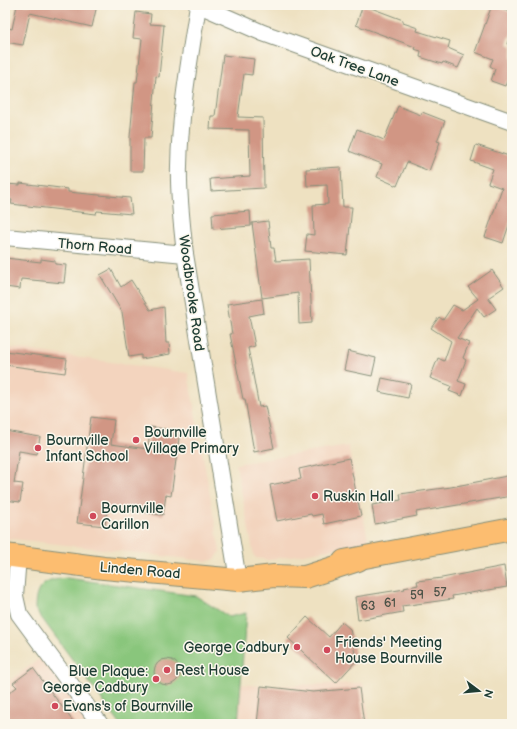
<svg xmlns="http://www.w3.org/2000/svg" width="517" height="729" font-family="'Balsamiq Sans',sans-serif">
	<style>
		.built { fill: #f3d4be }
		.green { fill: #89c67b; stroke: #548258 }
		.building { fill: #d19684 }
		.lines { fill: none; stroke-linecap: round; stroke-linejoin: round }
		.minor-casing { stroke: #868f7a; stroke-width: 18 }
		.highway-casing { stroke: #868f7a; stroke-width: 24 }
		.minor { stroke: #fff; stroke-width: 16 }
		.highway { stroke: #fcbd6f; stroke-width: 22 }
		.poi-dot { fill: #d1495b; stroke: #fbf7ec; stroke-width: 1.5 }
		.labels { text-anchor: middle; stroke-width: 3; stroke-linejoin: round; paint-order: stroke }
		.number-label { font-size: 12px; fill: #4c5348 }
		.street-label { font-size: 14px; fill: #1f3d34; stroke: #fbf7ec }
		.poi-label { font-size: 14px; fill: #1f3d34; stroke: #fbf7ec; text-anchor: start }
	</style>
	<rect width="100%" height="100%" fill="#fbf7ec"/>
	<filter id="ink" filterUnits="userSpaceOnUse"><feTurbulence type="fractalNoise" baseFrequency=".025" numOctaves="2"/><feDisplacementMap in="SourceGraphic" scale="8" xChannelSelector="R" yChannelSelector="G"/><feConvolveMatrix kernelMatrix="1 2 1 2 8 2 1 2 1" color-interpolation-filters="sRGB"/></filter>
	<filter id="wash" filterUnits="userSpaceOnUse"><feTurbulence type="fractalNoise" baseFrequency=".012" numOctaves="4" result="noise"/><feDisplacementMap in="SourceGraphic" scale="16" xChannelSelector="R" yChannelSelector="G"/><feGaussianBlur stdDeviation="0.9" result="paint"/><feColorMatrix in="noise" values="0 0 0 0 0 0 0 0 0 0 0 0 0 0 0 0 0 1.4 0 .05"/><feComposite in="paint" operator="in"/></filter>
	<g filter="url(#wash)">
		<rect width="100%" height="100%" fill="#eee1c1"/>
		<g class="built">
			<polygon points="5,347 188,373 220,551 217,557 213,560 206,561 5,538"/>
			<polygon points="348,446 369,543 268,560 256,558 254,556 236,464"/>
			<polygon points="42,657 90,724 5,724 5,684"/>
			<polygon points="363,683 370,724 238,724 240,684 261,686"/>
		</g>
		<path class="green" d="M67 578 196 596 229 617 246 613 238 724H120L35 609C35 585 45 580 67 578Z"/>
		<g id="blocks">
			<g class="building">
				<polygon points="17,5 97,5 92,27 30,13 23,45 5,42 5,27 12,29"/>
				<polygon points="363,5 403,20 403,23 418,28 417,31 450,41 448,48 464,55 458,68 443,62 442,64 420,57 421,51 414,49 415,47 356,25"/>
				<polygon points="492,5 512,13 512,31 507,44 512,46 512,82 507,81 505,86 491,81 495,69 490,66 493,59 475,52"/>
				<polygon points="136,12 151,14 150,24 164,25 159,77 156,76 151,138 144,138 143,171 130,171 130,137 135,82 137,82 142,39 133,38"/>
				<polygon points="223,55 254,59 252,75 244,74 238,117 263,118 264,188 211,191 210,179 250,176 249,130 210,129 211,116 215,116"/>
				<polygon points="398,106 421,115 422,112 445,121 437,141 440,142 429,171 407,162 397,186 377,177 382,164 349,151 357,129 384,140"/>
				<polygon points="476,145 512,157 512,216 503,243 485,237 502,188 488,183 493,169 471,161"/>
				<polygon points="341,167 343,207 352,207 347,255 305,251 307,234 314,235 313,205 328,204 327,185 307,186 306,169"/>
				<polygon points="20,183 68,189 68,192 130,198 132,214 97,211 96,214 11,204 12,200 5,199 5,184 20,185"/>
				<polygon points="250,211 251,226 213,229 212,214"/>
				<polygon points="268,221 271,248 274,248 276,261 309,259 312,323 299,324 298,293 262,298 252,223"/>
				<polygon points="5,258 41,262 41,259 55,261 55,264 66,265 64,283 21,279 20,289 5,287"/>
				<polygon points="111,269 121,287 131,280 150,310 164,307 166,343 169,343 170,354 141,359 141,355 129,357 122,312 100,275"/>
				<polygon points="492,270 504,287 488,298 496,309 484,317 477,308 457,338 469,343 463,358 466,360 458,381 466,384 462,396 449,391 451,386 430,378 438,358 444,361 451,341 431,328 439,317 443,320 453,305 462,310 478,299 468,287"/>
				<polygon points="262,299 264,313 249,316 255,346 248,348 259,407 265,406 274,448 254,452 245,399 243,399 230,334 232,334 227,304"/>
				<polygon points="5,351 67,359 65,373 5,365"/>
				<polygon points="348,351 376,358 372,376 344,370"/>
				<polygon points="382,378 411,384 408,398 379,392"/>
				<polygon points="91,417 114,420 111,444 148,449 150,427 180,431 171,496 166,495 163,515 107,507 105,526 77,523"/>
				<polygon points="5,431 40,437 37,454 19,451 14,483 23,484 20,502 5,500"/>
				<polygon points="349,458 361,516 324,524 322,514 312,516 311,514 277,521 270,485 301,479 299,469"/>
				<polygon points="512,475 512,496 416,512 417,516 375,524 372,505 401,500 400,494 451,487"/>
				<polygon points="504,566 507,587 452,596 453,599 402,606 403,612 358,620 355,597 405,589 404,588 418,585 417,581 442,578"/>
				<polygon points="307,617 329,637 342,622 350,629 355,654 353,656 357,660 336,683 288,638"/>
				<circle cx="167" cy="672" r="13"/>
				<polygon points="33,668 75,724 13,724 5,713 5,696 17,687 13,683"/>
				<polygon points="261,686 313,692 359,688 364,724 257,724"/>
			</g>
		</g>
	</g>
	<g filter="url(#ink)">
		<use href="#blocks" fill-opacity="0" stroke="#868f7a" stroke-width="1"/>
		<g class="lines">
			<g class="minor-casing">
				<g id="minor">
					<path d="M198 5C190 58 180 112 179 166 178 195 182 225 185 254L238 580"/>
					<polyline points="199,5 263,33 512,122"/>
					<polyline points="5,237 185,254"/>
					<polyline points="18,556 15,596 19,614 100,724"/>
				</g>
			</g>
			<g class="highway-casing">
				<g id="highway">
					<polyline points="5,555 104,568 238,580 274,576 305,577 358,560"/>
					<polyline points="344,561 512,529"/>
				</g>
			</g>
			<use href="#minor" class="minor"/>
			<use href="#highway" class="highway"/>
		</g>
	</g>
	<g class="poi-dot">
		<circle cx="136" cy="440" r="4"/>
		<circle cx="38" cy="448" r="4"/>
		<circle cx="315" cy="496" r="4"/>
		<circle cx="93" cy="516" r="4"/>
		<circle cx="297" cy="647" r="4"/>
		<circle cx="327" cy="650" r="4"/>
		<circle cx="167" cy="670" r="4"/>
		<circle cx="156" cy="679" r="4"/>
		<circle cx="55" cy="706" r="4"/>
	</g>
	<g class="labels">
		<g class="number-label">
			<text x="440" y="596">57</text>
			<text x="417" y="599">59</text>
			<text x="390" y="607">61</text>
			<text x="368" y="610">63</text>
		</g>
		<g class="street-label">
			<text transform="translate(355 66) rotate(20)" y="5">Oak Tree Lane</text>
			<text transform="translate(95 246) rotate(5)" y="5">Thorn Road</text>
			<text transform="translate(192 293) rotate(82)" y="5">Woodbrooke Road</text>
			<text transform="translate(140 570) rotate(5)" y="5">Linden Road</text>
		</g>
		<g class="poi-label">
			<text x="144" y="437">Bournville<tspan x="144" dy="16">Village Primary</tspan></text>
			<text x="46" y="445">Bournville<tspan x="46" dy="16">Infant School</tspan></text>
			<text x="323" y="501">Ruskin Hall</text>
			<text x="101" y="513">Bournville<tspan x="101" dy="16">Carillon</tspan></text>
			<text x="335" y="647">Friends' Meeting<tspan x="335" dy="16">House Bournville</tspan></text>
			<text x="289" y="652" text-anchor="end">George Cadbury</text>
			<text x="175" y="675">Rest House</text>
			<text x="148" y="676" text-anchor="end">Blue Plaque:<tspan x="148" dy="16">George Cadbury</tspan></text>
			<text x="63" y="711">Evans's of Bournville</text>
		</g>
	</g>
	<rect width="517" height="729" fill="none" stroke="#fbf7ec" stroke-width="20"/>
	<g transform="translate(479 691) rotate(106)" stroke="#fbf7ec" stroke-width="3" paint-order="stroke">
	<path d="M0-3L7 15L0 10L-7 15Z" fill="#1f3d34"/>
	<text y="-6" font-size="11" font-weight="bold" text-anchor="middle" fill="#1f3d34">N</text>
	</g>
</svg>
